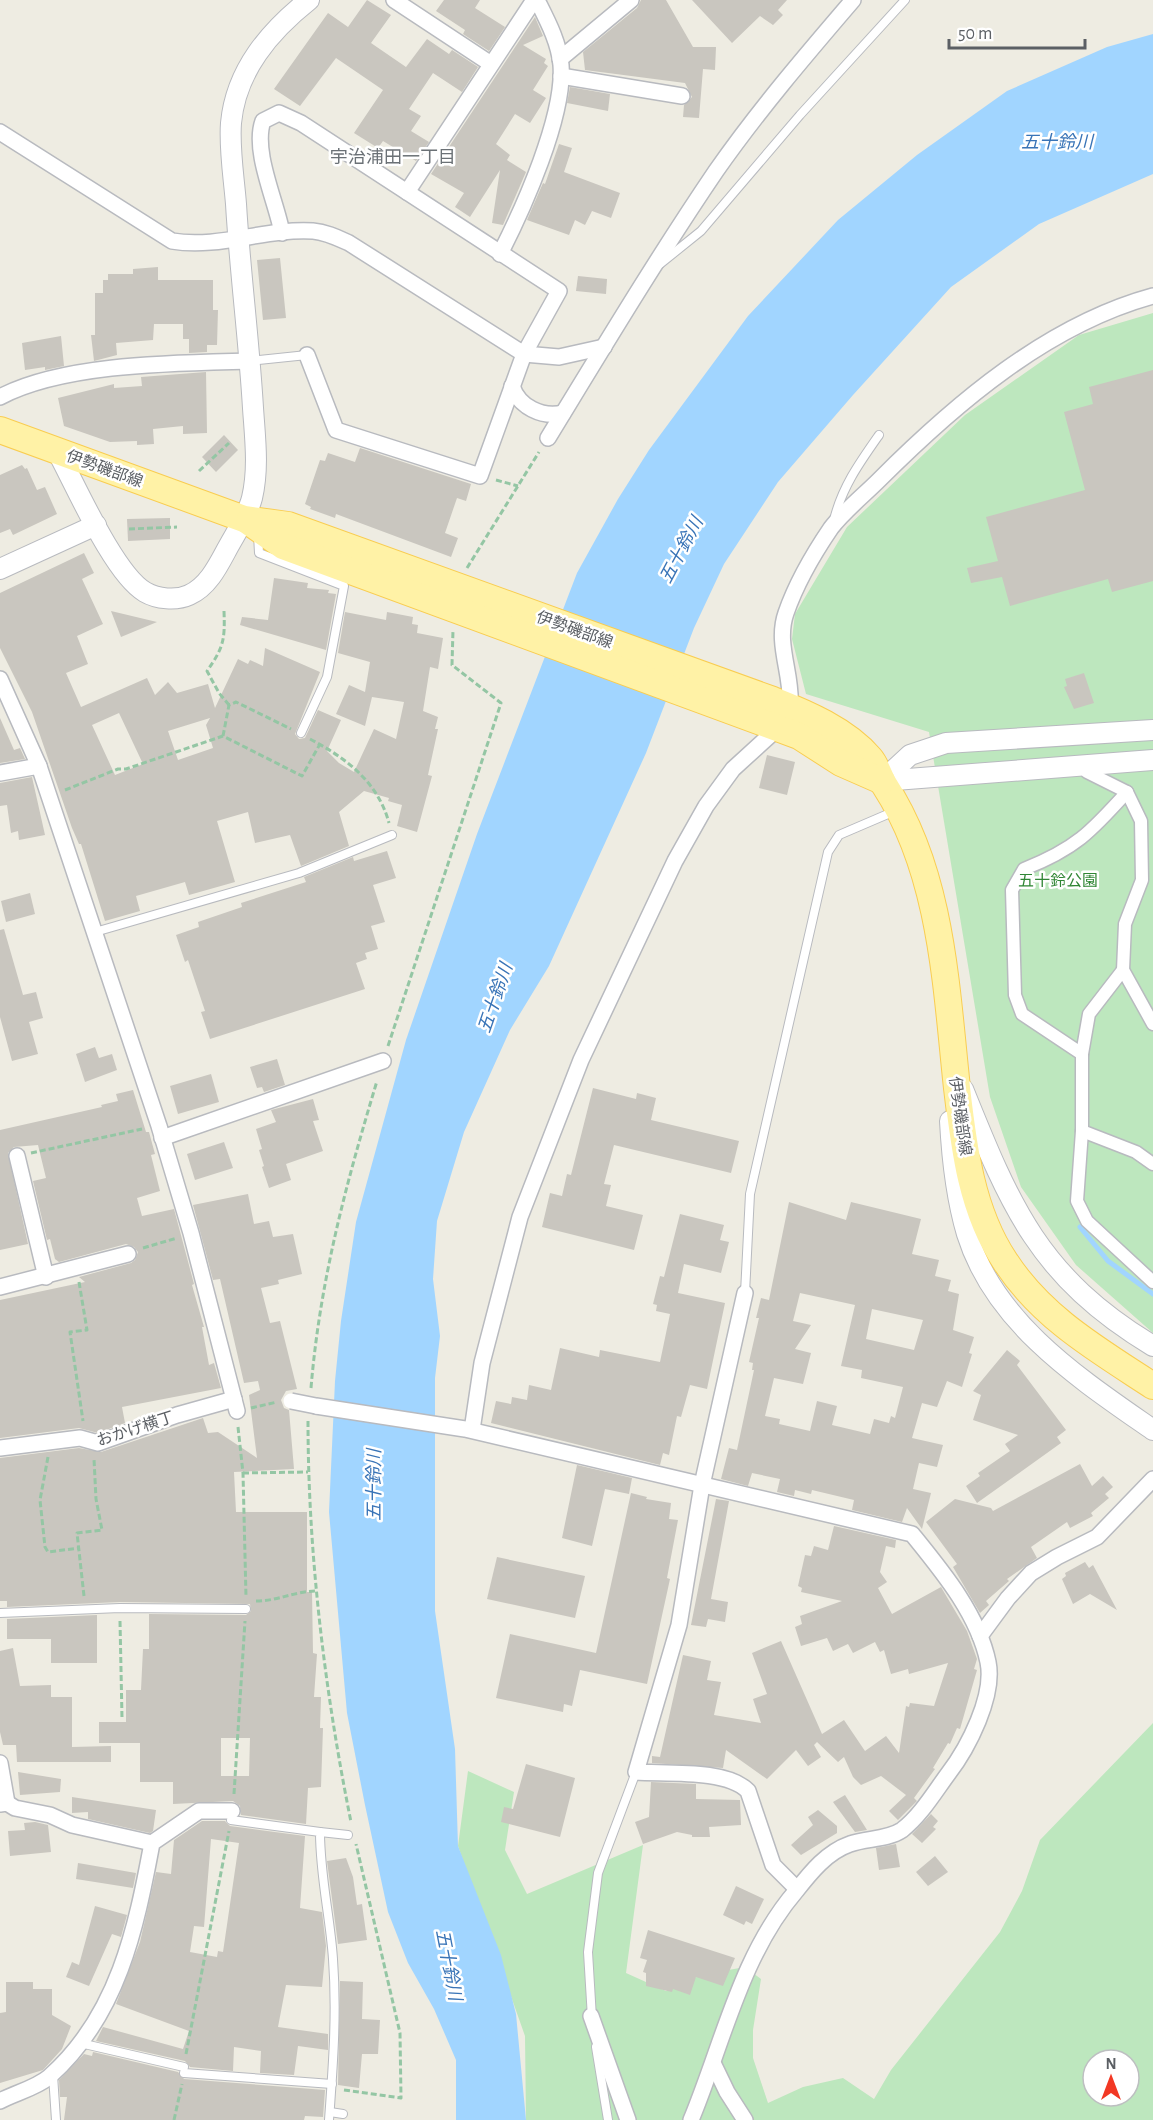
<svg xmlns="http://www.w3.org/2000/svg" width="1153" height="2120" font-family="'Alegreya Sans','Noto Sans JP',sans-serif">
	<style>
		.green { fill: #bde7be; fill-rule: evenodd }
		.water { fill: #a1d5ff }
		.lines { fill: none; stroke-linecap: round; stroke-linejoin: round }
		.stream { stroke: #a1d5ff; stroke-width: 5 }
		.building { fill: #c9c6bf; fill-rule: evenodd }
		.service-casing { stroke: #b8babf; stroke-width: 10 }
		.pedestrian-casing { stroke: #b8babf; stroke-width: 15 }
		.minor-casing { stroke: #b8babf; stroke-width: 18 }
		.tertiary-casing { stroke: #b8babf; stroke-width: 22 }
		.primary-casing { stroke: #f9cd51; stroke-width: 28 }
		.path { stroke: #94c6a4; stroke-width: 3; stroke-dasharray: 6 3; stroke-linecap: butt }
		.service { stroke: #fff; stroke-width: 8 }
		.pedestrian { stroke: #fff; stroke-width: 12 }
		.minor { stroke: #fff; stroke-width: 15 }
		.tertiary { stroke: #fff; stroke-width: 20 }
		.primary { stroke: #fff2a6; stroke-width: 26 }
		.minor-bridge-casing { stroke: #b8babf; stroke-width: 18; stroke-linecap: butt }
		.minor-bridge { stroke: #fff; stroke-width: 15 }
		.labels { text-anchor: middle; stroke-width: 5; stroke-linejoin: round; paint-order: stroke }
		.street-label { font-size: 16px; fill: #5b5f64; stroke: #fff }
		.park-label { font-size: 16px; fill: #308635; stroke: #fff }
		.water-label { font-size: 18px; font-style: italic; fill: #3974b7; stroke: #fff }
		.neighbourhood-label { font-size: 18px; fill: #6b7176; stroke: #fff }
	</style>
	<rect width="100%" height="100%" fill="#eeece2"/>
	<g class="green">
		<polygon points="1153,313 1153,1333 1076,1265 1021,1187 990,1097 929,732 806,694 792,639 795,614 847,527 965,415 1079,335"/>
		<path d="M1153 1723V2120H526L525 2036 458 1846 468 1771 514 1792 505 1850 527 1894 643 1845 626 1973 666 1991 701 1975 745 1967 761 1979 753 2030V2058L768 2103 803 2087 843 2078 874 2099 891 2070 1000 1932 1022 1891 1040 1840ZM1093 2060H1129V2096H1093Z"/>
	</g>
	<polygon class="water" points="1153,34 1153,174 1039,224 951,287 853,395 778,482 724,564 694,628 646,753 549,966 510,1030 464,1132 437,1221 433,1279 440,1336 435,1378 435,1611 455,1749 458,1846 501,1955 516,2014 526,2120 456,2120 456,2060 434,2009 408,1963 388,1912 365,1805 347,1713 329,1512 335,1381 341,1321 356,1222 406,1040 477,834 577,573 618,499 649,450 748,316 838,220 917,155 1007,91 1107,47"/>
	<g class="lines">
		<polyline class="stream" points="1080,1227 1108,1261 1153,1294"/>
	</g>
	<g class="building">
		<polygon points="367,0 391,15 371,43 406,67 427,39 449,54 452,50 478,67 462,92 433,73 409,109 421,116 411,131 429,142 416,161 383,141 378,148 354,133 383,90 336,58 300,106 274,89 328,13 348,27"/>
		<polygon points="444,0 480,0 475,8 505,27 489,51 463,34 465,30 436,11"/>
		<polygon points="641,0 666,0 693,47 716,47 715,70 703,69 699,118 683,117 684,105 692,97 685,83 585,70 583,52 637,8"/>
		<polygon points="692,0 787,0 778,10 783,15 773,25 760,16 732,43"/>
		<polygon points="535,17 543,36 523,45 546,59 544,63 548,66 533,90 546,98 530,123 515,114 496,144 510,155 507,160 526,172 503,225 492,223 500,170 470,217 455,207 464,193 431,174"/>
		<polygon points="570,87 610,94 608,111 567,103"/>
		<polygon points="559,144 572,148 564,172 620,193 611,218 592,211 585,225 575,220 569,235 527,220 543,183 545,184"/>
		<polygon points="280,258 286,318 263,320 257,260"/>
		<polygon points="158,267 158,280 213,280 213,310 218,310 217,345 207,345 207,352 189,353 189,339 183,339 183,324 154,324 153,340 116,343 117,355 94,361 91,335 95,335 95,293 103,293 103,280 108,280 108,274 133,274 133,269"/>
		<polygon points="578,276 607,279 606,294 576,291"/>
		<polygon points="61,336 64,366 45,370 45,367 25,370 22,343"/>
		<polygon points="1153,370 1153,581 1112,592 1108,579 1010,606 1002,577 971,583 967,568 998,561 986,517 1085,490 1064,412 1093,404 1089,387"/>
		<polygon points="206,372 207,433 183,434 183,426 153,429 154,444 137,445 137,441 110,442 64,426 58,398 114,384 114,388 142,386 141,377"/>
		<polygon points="224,435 238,450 216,472 202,457"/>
		<polygon points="360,448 471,484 466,501 457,498 445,533 458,538 451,557 336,514 335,518 310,509 311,507 305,504 320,460 325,461 328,453 355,462"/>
		<polygon points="22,465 25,469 27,468 37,490 45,487 57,514 13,535 10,529 0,533 0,475"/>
		<polygon points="170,518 170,539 128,541 127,519"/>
		<path d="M84 553 94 573 82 579 103 624 77 636 88 664 66 673 81 707 147 678 155 695 168 682 177 693 208 684 215 708 238 659 248 664 250 660 263 666 265 648 320 672 295 734 299 739 305 738 318 710 341 720 327 751 339 763 354 772 374 729 396 739 404 702 372 697 365 726 336 714 349 685 365 692 370 662 338 653 345 612 386 620 387 612 413 617 412 624 418 625 417 633 443 638 438 669 430 667 423 711 438 717 435 729H438L428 775 432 776 417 832 397 826 402 805 388 801 389 798 364 791 339 812 349 846 301 866 290 835 255 843 248 812 217 821 235 882 189 895 185 882 136 896 140 911 105 921 81 844H79L72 828 32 712 0 648V593ZM119 713 143 764 115 775 92 725ZM210 718 206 725 213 748 178 760 168 731Z"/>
		<polygon points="274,578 308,583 307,588 329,590 328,593 336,594 326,650 240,625 242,617 268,620"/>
		<polygon points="111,611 157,622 121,637"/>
		<polygon points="1084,673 1094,703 1074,709 1064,687 1067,686 1065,679"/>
		<polygon points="0,718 14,750 20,748 25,759 0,763"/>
		<polygon points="767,755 795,762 787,795 759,788"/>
		<polygon points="32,777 45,835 19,840 18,831 11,833 7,805 0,806 0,783"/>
		<polygon points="387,851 396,878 373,885 385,922 371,926 378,949 365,953 367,959 356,963 365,989 210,1039 201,1012 205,1011 188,960 185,962 176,935 199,927 198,922 242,907 241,903 306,882 304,877 353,857 354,861"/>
		<polygon points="30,893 35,914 6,922 1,901"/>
		<polygon points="4,929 23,995 36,992 43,1018 29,1022 38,1054 12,1061 0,1017 0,930"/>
		<polygon points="95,1047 99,1058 112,1054 117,1070 85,1082 76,1054"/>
		<polygon points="277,1059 285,1085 264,1092 262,1087 257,1088 250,1067"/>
		<polygon points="211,1074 219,1102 178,1114 170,1086"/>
		<polygon points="593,1088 636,1099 637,1093 656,1098 651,1120 739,1141 731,1173 614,1145 604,1184 611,1185 606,1206 643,1215 634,1250 542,1227 550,1193 562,1196 567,1174 571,1175"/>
		<polygon points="133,1090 146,1132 149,1132 155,1154 151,1155 160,1191 137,1198 142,1216 174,1209 194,1284 192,1285 204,1327 202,1327 209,1365 214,1363 221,1388 122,1407 125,1423 98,1433 79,1428 0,1438 0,1300 85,1282 79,1277 131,1263 135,1260 138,1252 134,1247 126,1244 59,1262 55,1259 50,1239 47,1240 33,1181 46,1178 38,1145 14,1147 8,1153 28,1244 0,1250 0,1130 102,1107 101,1105 118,1101 116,1094"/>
		<polygon points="313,1099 319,1120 313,1121 323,1151 286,1164 291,1180 269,1188 262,1167 264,1166 259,1150 262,1149 256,1129 276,1122 271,1110"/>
		<polygon points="224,1142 233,1168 195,1180 187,1154"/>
		<path d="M248 1194 254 1224 269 1221 273 1237 293 1234 302 1274 278 1280 279 1284 261 1288 270 1323 280 1321 297 1389 286 1391 281 1400 284 1408 289 1410 294 1469 234 1472 236 1512H307V1592H312L313 1653 317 1654 314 1697H321L320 1728H323L321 1787 308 1788 306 1824 241 1815 240 1806 233 1801 173 1804V1782H140V1743H99V1722H126V1690H141L143 1649H149V1614L246 1615 251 1611 250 1604 120 1602 7 1607V1601H0V1458L79 1448 101 1452 203 1418 208 1433 218 1432 257 1458 249 1395 260 1390 258 1381 244 1383 220 1279 213 1280 193 1205ZM221 1738H250L249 1776H221Z"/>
		<path d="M789 1202 846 1220 851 1202 921 1219 912 1254 939 1260 935 1276 951 1280 948 1291 959 1294 953 1330 974 1337 969 1353 972 1354 962 1387 947 1381 937 1407 922 1403 912 1438 943 1445 937 1467 919 1463 913 1489 931 1493 922 1529 907 1508 902 1522 852 1510 854 1500 812 1490 811 1494 795 1490 794 1496 777 1492 780 1479 752 1473 748 1486 721 1479 729 1448 737 1450 754 1370H752L753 1363 749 1362 759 1318H756L761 1298 769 1300ZM800 1293 855 1305 841 1366 862 1370 861 1378 903 1387 895 1418 891 1416 889 1423 874 1419 870 1434 832 1425 837 1406 817 1401 810 1431 779 1424 780 1419 765 1416 774 1378 803 1384 811 1353 795 1349 811 1325 793 1321ZM872 1309 923 1320 914 1350 866 1339Z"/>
		<polygon points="680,1214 724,1225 720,1240 729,1242 721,1273 684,1264 678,1293 725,1303 707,1389 690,1385 681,1417 677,1416 669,1455 663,1453 660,1465 491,1423 496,1401 511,1404 512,1397 527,1400 529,1385 551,1390 560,1348 599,1357 600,1350 660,1362 670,1314 656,1311 657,1305 653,1304 660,1276 664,1277"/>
		<polygon points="1007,1350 1020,1361 1017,1365 1066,1430 1057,1437 1061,1443 977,1503 966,1486 980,1476 978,1473 1010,1451 1005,1444 1018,1435 973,1420 981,1395 973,1391"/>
		<polygon points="1080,1464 1092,1486 1103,1476 1113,1487 1105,1494 1109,1498 1091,1513 1093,1516 1070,1528 1067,1522 1031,1547 1037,1558 1007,1579 1009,1581 986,1601 989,1605 980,1613 953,1567 957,1564 926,1522 955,1499 991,1508 993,1511"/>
		<polygon points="577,1465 632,1478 629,1494 605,1489 592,1546 562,1538"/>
		<polygon points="631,1493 647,1497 646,1499 671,1503 669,1519 678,1520 667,1578 670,1579 647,1684 580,1670 572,1706 564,1704 563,1712 496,1698 510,1634 596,1653"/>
		<polygon points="716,1499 729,1501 711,1599 728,1602 725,1622 708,1619 706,1627 691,1625"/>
		<polygon points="834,1526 896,1540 895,1548 886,1546 880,1572 887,1582 878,1588 892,1614 941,1587 967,1631 977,1659 974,1669 977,1670 960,1729 957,1728 950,1744 948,1743 933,1768 935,1769 914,1798 917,1801 898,1820 889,1811 906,1795 881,1776 861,1785 853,1777 844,1757 838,1762 817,1742 814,1745 821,1757 808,1766 796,1750 767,1779 726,1750 723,1768 652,1763 652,1756 660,1757 683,1655 711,1661 707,1680 721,1682 714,1715 761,1723 753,1699 767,1694 752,1653 781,1641 822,1734 844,1720 865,1751 886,1736 899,1753 906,1706 909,1707 910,1703 934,1706 948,1663 909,1674 908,1669 891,1674 884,1650 880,1652 875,1642 853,1653 848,1644 833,1651 827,1638 801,1646 795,1627 802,1624 800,1616 842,1601 801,1592 802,1588 798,1586 805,1555 811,1556 814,1546 828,1550"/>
		<polygon points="497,1557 585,1576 575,1618 487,1599"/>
		<polygon points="1085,1562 1089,1568 1093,1565 1117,1610 1090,1594 1073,1604 1062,1579 1066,1576 1065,1573"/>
		<polygon points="97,1615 97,1663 51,1663 51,1639 7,1639 7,1619"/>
		<polygon points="13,1648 20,1686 51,1685 51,1697 72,1697 72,1747 111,1746 111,1762 17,1762 16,1745 3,1745 0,1732 0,1651"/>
		<polygon points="526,1764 575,1778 560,1837 501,1822 504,1807 513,1809"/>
		<polygon points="18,1772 61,1779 60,1792 20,1795"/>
		<polygon points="651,1782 696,1784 696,1799 740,1800 741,1825 709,1827 710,1837 692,1837 692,1835 677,1832 643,1844 635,1822 649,1817"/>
		<polygon points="845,1795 867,1830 855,1832 833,1802"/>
		<polygon points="72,1797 156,1810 153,1831 150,1833 88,1819 88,1812 72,1813"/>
		<polygon points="818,1810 837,1826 837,1833 801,1855 791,1845 813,1825 808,1817"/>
		<polygon points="931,1814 938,1821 933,1827 936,1829 922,1843 912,1834"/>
		<path d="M202 1821H225L230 1826 305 1836 300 1908 322 1912 326 1946 322 1987 286 1985 278 2027 328 2034V2050L298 2046 294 2075 260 2073 261 2051 234 2047 233 2071 190 2067 185 2061 96 2041 103 2027 183 2049 189 2031 116 2004 140 1942 156 1872 171 1874 174 1840ZM211 1839 239 1843 223 1952 218 1951 217 1957 190 1952 194 1926 204 1927Z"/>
		<polygon points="35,1822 48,1825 51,1852 10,1856 8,1831 25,1830 24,1823"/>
		<polygon points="896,1844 900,1867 879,1870 876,1848"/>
		<polygon points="935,1856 948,1872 928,1886 916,1872"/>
		<polygon points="346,1858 353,1877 357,1905 362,1904 367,1940 338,1944 327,1861"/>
		<polygon points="78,1863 136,1873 133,1888 76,1879"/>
		<polygon points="736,1886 764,1899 752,1924 746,1921 744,1925 723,1915"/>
		<polygon points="95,1906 127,1915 121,1937 112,1934 89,1986 66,1977 72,1962 79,1965"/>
		<polygon points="648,1930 735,1958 723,1986 696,1977 690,1995 673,1989 672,1992 646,1986 646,1973 643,1972 647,1960 640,1958"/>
		<polygon points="340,1981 363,1982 362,2019 380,2020 378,2054 362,2054 359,2088 338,2085"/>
		<polygon points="6,1982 33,1982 33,1989 52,1989 52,2015 71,2026 62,2049 43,2070 0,2083 0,2013 6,2012"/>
		<polygon points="93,2052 178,2072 184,2079 325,2090 323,2117 305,2116 304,2120 64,2120 67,2097 60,2097 59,2080 84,2054 92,2056"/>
	</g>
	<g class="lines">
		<g class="service-casing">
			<g id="service">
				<polyline points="660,264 701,231 800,115 905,0"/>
				<polyline points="250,361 307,355"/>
				<path d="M834 520C842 487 860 462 879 435"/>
				<polyline points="258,535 259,553 344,586 327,677 301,733"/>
				<polyline points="95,932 299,873 392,835"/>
				<polyline points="745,1293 750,1194 828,852 839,835 895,811"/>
				<polyline points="0,1613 120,1608 246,1609"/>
				<path d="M231 1820 320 1832C320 1876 330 1916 333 1959 337 2014 333 2066 329 2120"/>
				<polyline points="320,1832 348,1835"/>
				<polyline points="592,2018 588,1952 598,1873 636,1772"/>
				<polyline points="80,2043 184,2067"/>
				<polyline points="596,2047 608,2120"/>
				<polyline points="184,2073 332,2084"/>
				<polyline points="53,2075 56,2120"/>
				<polyline points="330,2112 343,2114"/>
			</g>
		</g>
		<g class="pedestrian-casing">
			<g id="pedestrian">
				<polyline points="1085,765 1087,772 1127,792 1141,821 1142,880 1125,924 1123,970 1153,1024"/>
				<path d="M1127 792C1091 832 1075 849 1024 869L1012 890 1015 995 1022 1014 1082 1054V1131L1077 1201 1087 1221 1153 1282"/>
				<polyline points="1082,1054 1089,1014 1123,970"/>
				<polyline points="1082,1131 1136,1152 1153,1164"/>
			</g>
		</g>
		<g class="minor-casing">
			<g id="minor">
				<polyline points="394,0 491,64"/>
				<polyline points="560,59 631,0"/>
				<polyline points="561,76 682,96"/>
				<path d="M0 132 172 241C219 249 266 228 313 231 326 232 338 238 349 243L524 354 559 357 604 347"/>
				<polyline points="407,192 534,0"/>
				<path d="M282 233C277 203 252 151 263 121L279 113 301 123 559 291 524 354 480 476 336 430 307 355"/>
				<path d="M500 254C523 209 565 116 561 65 559 42 547 20 537 0"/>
				<path d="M512 386C519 407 542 418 563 413"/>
				<path d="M0 397C64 363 178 363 250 361"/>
				<path d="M548 438C603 348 657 258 716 171 758 111 805 56 853 0"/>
				<polyline points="0,679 39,766 159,1126 191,1233 237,1411"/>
				<path d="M790 707C793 675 775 644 786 613 796 584 814 553 831 528 844 511 864 495 879 480 955 404 1047 325 1153 296"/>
				<polyline points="0,773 39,766"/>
				<polyline points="162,1138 383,1061"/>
				<polyline points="17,1156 46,1277"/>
				<polyline points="0,1287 128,1254"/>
				<path d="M745 1293 702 1485 679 1625 636 1772C666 1774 727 1769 748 1791L773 1865 797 1889"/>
				<path d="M316 1406 465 1429 912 1534C942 1571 978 1614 988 1662 995 1696 968 1748 948 1774 934 1793 921 1815 902 1830 887 1840 866 1838 850 1844 827 1852 811 1872 796 1891 741 1955 723 2043 691 2120"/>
				<polyline points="472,1430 482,1363 520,1217 581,1060 675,861 706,806 733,769 778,728"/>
				<polyline points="0,1448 80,1438 98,1443 177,1415 234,1399"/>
				<polyline points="980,1636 1008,1598 1031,1573 1057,1557 1097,1537 1153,1479"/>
				<polyline points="0,1763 7,1803"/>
				<polyline points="0,1804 7,1803 15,1808 50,1815 72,1825 152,1843"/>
				<polyline points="591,2016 628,2120"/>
				<polyline points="714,2065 727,2092 745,2120"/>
				<path d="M0 2101C15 2093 36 2088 49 2077 118 2016 136 1929 152 1843L199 1811H232"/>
			</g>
		</g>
		<g class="tertiary-casing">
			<g id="tertiary">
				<path d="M57 451C75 484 114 574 145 592 157 599 176 601 189 595 207 587 217 568 226 551 235 534 247 517 252 498 259 468 255 438 253 408 249 340 240 272 236 204 234 178 229 149 231 123 236 70 270 31 309 0"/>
				<polyline points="0,569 96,525"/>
				<polyline points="882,781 910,755 946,743 1153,730"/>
				<polyline points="882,781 1153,760"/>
				<path d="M963 1089C1011 1208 1039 1277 1153 1346"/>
				<path d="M950 1121C952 1159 956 1197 967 1234 995 1324 1080 1379 1153 1430"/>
			</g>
		</g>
		<g class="primary-casing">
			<g id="primary">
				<path d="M0 430 244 519 288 525 773 700C806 713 846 730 870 758 877 766 879 777 885 786 942 874 946 986 957 1088 964 1148 971 1210 1005 1261 1042 1318 1098 1350 1153 1386"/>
				<polyline points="249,522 283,546 799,736 841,763 882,781"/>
			</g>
		</g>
		<g class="path">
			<polyline points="199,471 229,443"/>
			<polyline points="496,480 518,486"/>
			<polyline points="129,529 177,527"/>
			<polyline points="467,568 539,452"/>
			<path d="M224 611C225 639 224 647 207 671L219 693 229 705"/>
			<polyline points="223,736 229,705 236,702 291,729"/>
			<path d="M310 739C346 758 378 782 389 823"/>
			<polyline points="65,790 118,769 126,769 223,736 302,776 320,744"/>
			<polyline points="388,1046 501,703 452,665 453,630"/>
			<polyline points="31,1153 142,1129"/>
			<polyline points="143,1248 177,1238"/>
			<polyline points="79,1282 87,1330 70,1332 83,1421"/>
			<path d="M311 1388C320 1280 346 1184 377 1081"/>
			<polyline points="251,1408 277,1402"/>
			<path d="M308 1421C308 1554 325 1693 351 1822"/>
			<polyline points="238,1427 243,1473 246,1597"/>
			<polyline points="48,1457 40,1500 45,1547 48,1552 79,1548"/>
			<polyline points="243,1473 308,1472"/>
			<polyline points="84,1596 77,1533 102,1530 96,1499 94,1459"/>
			<path d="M256 1601C279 1601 294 1591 318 1591"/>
			<polyline points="120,1621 122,1718"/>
			<polyline points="234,1794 245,1621"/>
			<polyline points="186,2054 229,1831"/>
			<polyline points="344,2090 401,2098 400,2033 356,1844"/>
			<polyline points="174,2120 182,2084"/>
		</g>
		<use href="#service" class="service"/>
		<use href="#pedestrian" class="pedestrian"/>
		<use href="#minor" class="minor"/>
		<use href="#tertiary" class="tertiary"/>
		<use href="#primary" class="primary"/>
		<g class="minor-bridge-casing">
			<polyline id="minor-bridge" points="291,1401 316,1406"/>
		</g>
		<use href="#minor-bridge" class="minor-bridge"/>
	</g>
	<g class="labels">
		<g class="street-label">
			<text transform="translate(105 468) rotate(20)" y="6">伊勢磯部線</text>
			<text transform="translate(575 629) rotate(20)" y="6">伊勢磯部線</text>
			<text transform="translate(961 1116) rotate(82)" y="6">伊勢磯部線</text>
			<text transform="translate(135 1428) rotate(-18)" y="6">おかげ横丁</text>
		</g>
		<g class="park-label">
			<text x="1058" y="886">五十鈴公園</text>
		</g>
		<g class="water-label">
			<text x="1057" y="148">五十鈴川</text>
			<text transform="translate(681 550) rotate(-62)" y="6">五十鈴川</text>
			<text transform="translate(495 998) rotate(-71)" y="6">五十鈴川</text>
			<text transform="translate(374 1485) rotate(-90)" y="6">五十鈴川</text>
			<text transform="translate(449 1965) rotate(79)" y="6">五十鈴川</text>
		</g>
		<g class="neighbourhood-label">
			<text x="393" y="163">宇治浦田一丁目</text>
		</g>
	</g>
	<g transform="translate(1111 2078)"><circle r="28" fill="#ffffff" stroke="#bdbfc1" stroke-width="1.5"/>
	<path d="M0-4.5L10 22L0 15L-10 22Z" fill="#f23824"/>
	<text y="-9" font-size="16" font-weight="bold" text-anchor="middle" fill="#5b5f64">N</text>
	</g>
	<path d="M949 39v9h136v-9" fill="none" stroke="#5b5f64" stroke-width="3"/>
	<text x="958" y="39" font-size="18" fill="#5b5f64" stroke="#ffffff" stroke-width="4.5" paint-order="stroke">50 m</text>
</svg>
